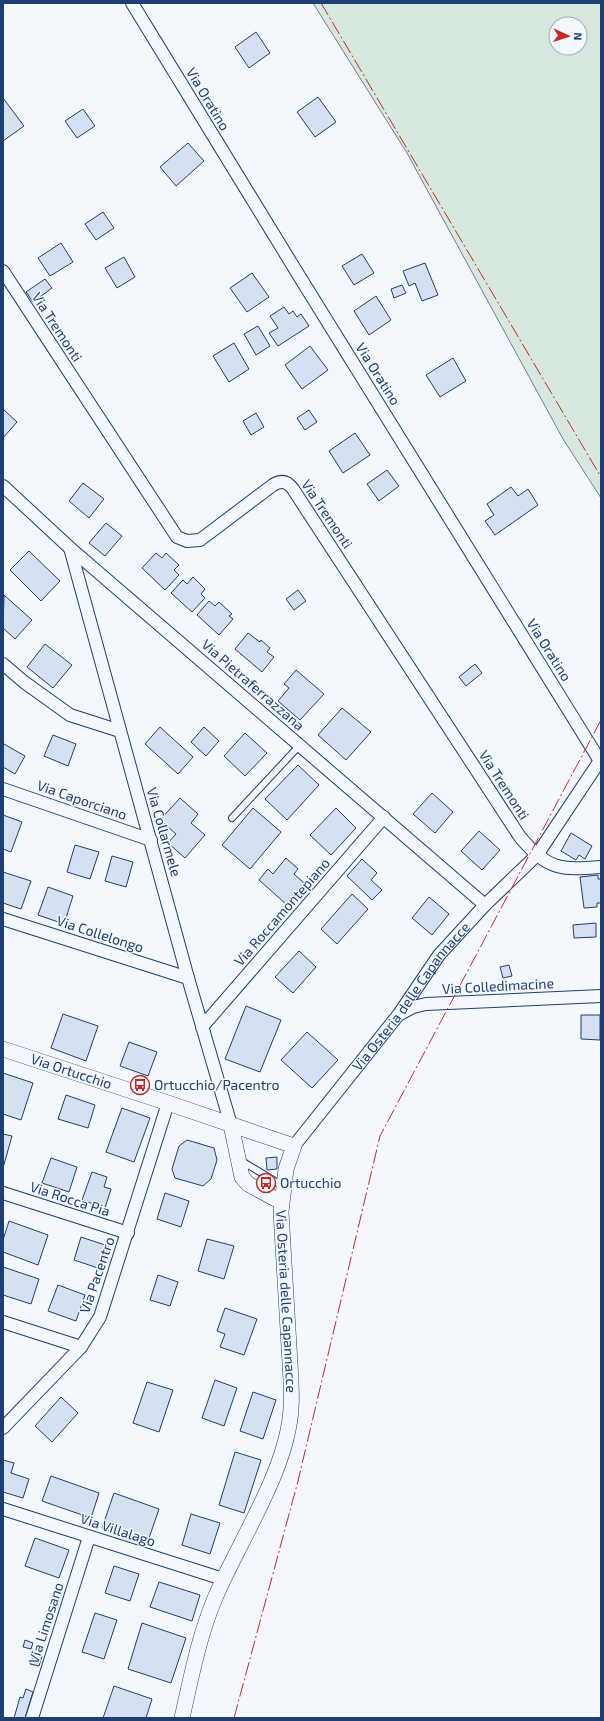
<svg xmlns="http://www.w3.org/2000/svg" width="604" height="1721" font-family="'Exo 2',sans-serif">
	<style>
		.green { fill: #d7e8df; stroke: #687fa3; fill-rule: evenodd }
		.building { fill: #d5e0f0; stroke: #1d3f73 }
		.lines { fill: none; stroke-linecap: round; stroke-linejoin: round }
		.service-casing { stroke: #1d3f73; stroke-width: 8 }
		.minor-casing { stroke: #1d3f73; stroke-width: 14 }
		.tertiary-casing { stroke: #1d3f73; stroke-width: 16 }
		.service { stroke: #f4f7fb; stroke-width: 6 }
		.minor { stroke: #f4f7fb; stroke-width: 12 }
		.tertiary { stroke: #f4f7fb; stroke-width: 15 }
		.power { stroke: #c62828; stroke-width: 1; stroke-dasharray: 14 3 2 3; stroke-linecap: butt }
		.labels { text-anchor: middle; stroke-width: 3; stroke-linejoin: round; paint-order: stroke }
		.street-label { font-size: 14px; fill: #1d3f73; stroke: #f4f7fb }
		.poi-label { font-size: 14px; fill: #1d3f73; stroke: #f4f7fb; text-anchor: start }
	</style>
	<rect width="100%" height="100%" fill="#f4f7fb"/>
	<path class="green" d="M313 3H601V498L563 439 407 153ZM556 24H580V48H556Z"/>
	<g class="building">
		<polygon points="256,32 270,53 249,68 235,47"/>
		<polygon points="318,97 336,122 315,137 297,112"/>
		<polygon points="3,98 24,126 3,141"/>
		<polygon points="83,109 95,126 77,138 65,121"/>
		<polygon points="188,143 204,161 176,186 160,167"/>
		<polygon points="103,212 114,228 96,240 85,224"/>
		<polygon points="61,243 73,262 50,276 38,258"/>
		<polygon points="362,254 374,273 354,285 342,266"/>
		<polygon points="124,257 135,277 117,288 105,268"/>
		<polygon points="425,263 438,295 422,301 415,283 409,286 403,271"/>
		<polygon points="252,273 269,297 247,312 230,288"/>
		<polygon points="45,279 52,288 33,302 26,292"/>
		<polygon points="402,285 406,293 394,298 391,289"/>
		<polygon points="376,296 391,320 369,335 354,311"/>
		<polygon points="284,307 289,314 293,311 297,317 301,314 309,326 278,346 269,333 278,328 270,316"/>
		<polygon points="258,326 270,346 256,355 244,334"/>
		<polygon points="234,343 249,369 229,382 213,356"/>
		<polygon points="310,346 328,370 302,389 285,365"/>
		<polygon points="453,358 466,381 440,397 426,375"/>
		<polygon points="3,409 17,422 3,438"/>
		<polygon points="309,410 317,422 305,430 297,418"/>
		<polygon points="256,413 264,427 251,435 243,421"/>
		<polygon points="355,433 370,455 343,473 329,451"/>
		<polygon points="387,470 399,486 379,501 367,484"/>
		<polygon points="83,483 104,499 89,518 69,501"/>
		<polygon points="511,487 518,496 528,489 538,505 495,535 485,521 494,515 487,504"/>
		<polygon points="106,523 122,536 105,556 89,543"/>
		<polygon points="29,551 60,581 41,601 10,570"/>
		<polygon points="156,553 162,558 166,553 179,565 174,570 179,575 165,590 142,568"/>
		<polygon points="193,577 205,589 201,594 205,598 192,612 171,593 183,580 187,584"/>
		<polygon points="298,590 306,601 294,610 286,599"/>
		<polygon points="4,595 32,620 15,639 3,628"/>
		<polygon points="209,601 215,606 219,602 232,614 229,616 233,619 219,635 197,615"/>
		<polygon points="248,633 260,642 261,640 270,648 267,652 274,657 262,672 235,649"/>
		<polygon points="45,644 72,665 53,688 27,667"/>
		<polygon points="475,664 482,673 466,686 459,677"/>
		<polygon points="296,670 324,694 300,720 278,701 289,688 284,684"/>
		<polygon points="342,708 371,732 346,760 318,735"/>
		<polygon points="160,727 193,757 178,774 145,744"/>
		<polygon points="204,727 219,741 206,756 191,742"/>
		<polygon points="245,733 267,753 245,776 224,756"/>
		<polygon points="53,735 76,744 68,766 44,756"/>
		<polygon points="4,744 25,756 15,774 3,767 3,747"/>
		<polygon points="298,765 319,785 287,820 265,799"/>
		<polygon points="432,793 453,812 435,833 413,814"/>
		<polygon points="180,798 198,814 191,823 205,835 185,858 168,843 176,834 160,820"/>
		<polygon points="253,808 281,832 250,869 222,845"/>
		<polygon points="336,808 356,828 331,855 310,835"/>
		<polygon points="3,815 22,822 11,852 3,849"/>
		<polygon points="479,831 500,850 482,870 461,851"/>
		<polygon points="571,833 592,846 585,859 579,855 576,860 561,851"/>
		<polygon points="75,845 99,852 90,879 67,872"/>
		<polygon points="112,856 133,862 126,887 105,881"/>
		<polygon points="286,858 298,869 294,874 304,883 286,904 259,880 268,869 273,874"/>
		<polygon points="362,859 377,873 371,880 382,890 372,900 347,876"/>
		<polygon points="3,872 31,881 21,909 3,903"/>
		<polygon points="598,875 598,879 601,879 601,903 597,903 597,907 584,908 580,877"/>
		<polygon points="48,887 73,896 64,924 38,915"/>
		<polygon points="352,894 368,909 337,944 321,929"/>
		<polygon points="429,897 449,914 432,935 412,918"/>
		<polygon points="596,923 596,937 574,938 573,925"/>
		<polygon points="299,951 316,967 293,993 275,977"/>
		<polygon points="509,965 512,976 503,978 500,967"/>
		<polygon points="246,1006 281,1020 260,1072 225,1059"/>
		<polygon points="63,1014 98,1026 86,1061 51,1048"/>
		<polygon points="581,1015 600,1015 600,1040 581,1039"/>
		<polygon points="307,1032 338,1060 312,1088 281,1060"/>
		<polygon points="129,1042 157,1052 148,1076 120,1066"/>
		<polygon points="3,1073 33,1083 21,1120 3,1114"/>
		<polygon points="66,1095 95,1105 88,1128 58,1119"/>
		<polygon points="122,1108 150,1118 134,1162 106,1152"/>
		<polygon points="3,1134 12,1136 3,1168"/>
		<polygon points="187,1140 214,1148 217,1160 211,1179 203,1186 175,1178 172,1169 179,1146"/>
		<polygon points="277,1157 277,1169 267,1170 266,1158"/>
		<polygon points="51,1158 77,1167 69,1192 42,1183"/>
		<polygon points="92,1172 107,1177 104,1187 111,1189 105,1208 82,1200"/>
		<polygon points="165,1193 189,1201 181,1227 157,1219"/>
		<polygon points="9,1221 48,1235 38,1265 3,1252 3,1240"/>
		<polygon points="81,1237 108,1246 101,1269 74,1260"/>
		<polygon points="207,1239 234,1246 224,1279 198,1271"/>
		<polygon points="3,1267 39,1279 31,1304 3,1295"/>
		<polygon points="158,1275 178,1282 170,1306 150,1300"/>
		<polygon points="58,1285 85,1295 76,1321 48,1311"/>
		<polygon points="225,1308 257,1319 244,1355 220,1347 225,1334 217,1331"/>
		<polygon points="215,1380 237,1388 224,1426 202,1418"/>
		<polygon points="147,1382 173,1390 159,1432 133,1423"/>
		<polygon points="253,1392 276,1400 263,1439 240,1431"/>
		<polygon points="61,1397 78,1413 52,1442 35,1426"/>
		<polygon points="235,1452 261,1460 244,1513 219,1505"/>
		<polygon points="3,1460 14,1463 11,1473 29,1479 23,1498 3,1492"/>
		<polygon points="51,1476 99,1493 91,1518 42,1501"/>
		<polygon points="114,1493 159,1509 147,1544 102,1528"/>
		<polygon points="191,1514 220,1523 210,1554 182,1545"/>
		<polygon points="35,1538 69,1550 59,1578 25,1566"/>
		<polygon points="114,1566 139,1574 130,1601 105,1593"/>
		<polygon points="159,1582 200,1595 192,1621 150,1607"/>
		<polygon points="95,1613 117,1620 104,1659 82,1652"/>
		<polygon points="142,1623 186,1638 171,1683 128,1669"/>
		<polygon points="25,1640 33,1643 31,1649 23,1647"/>
		<polygon points="34,1654 42,1656 39,1666 30,1664"/>
		<polygon points="114,1686 152,1699 146,1718 103,1718"/>
		<polygon points="26,1689 33,1692 25,1718 14,1718 20,1697 23,1698"/>
	</g>
	<g class="lines">
		<g class="service-casing">
			<g id="service">
				<polyline points="232,818 300,745"/>
				<polyline points="240,1160 283,1186"/>
			</g>
		</g>
		<g class="minor-casing">
			<g id="minor">
				<polyline points="132,3 301,279 600,761"/>
				<path d="M3 271 177 537 187 541 200 540 273 485C281 480 287 481 293 489L520 837C548 870 560 870 601 867"/>
				<polyline points="3,486 70,548 485,905"/>
				<polyline points="70,548 188,978 231,1125"/>
				<polyline points="3,664 24,682 70,715 120,731"/>
				<polyline points="3,789 151,840"/>
				<polyline points="3,919 188,978"/>
				<polyline points="400,1014 413,1007 426,1004 601,996"/>
				<polyline points="202,1027 384,817"/>
				<path id="s1" d="M294 1146 399 1014 439 955 485 905 537 855 601 759"/>
				<polyline points="3,1193 128,1233"/>
				<polyline points="3,1322 81,1347"/>
				<polyline points="3,1428 81,1347 100,1317 168,1103"/>
				<polyline points="3,1509 223,1579"/>
				<polyline points="32,1718 89,1537"/>
			</g>
		</g>
		<g class="tertiary-casing">
			<g id="tertiary">
				<path id="s2" d="M3 1049 168 1103 294 1146 286 1169 281 1212 291 1380C291 1389 292 1399 291 1408 288 1469 239 1541 215 1598 199 1636 191 1678 182 1718"/>
				<polyline points="231,1125 242,1177 248,1184 281,1202"/>
			</g>
		</g>
		<use href="#service" class="service"/>
		<use href="#minor" class="minor"/>
		<use href="#tertiary" class="tertiary"/>
		<g class="power">
			<polyline points="321,3 601,477"/>
			<polyline points="234,1718 298,1481 380,1136 601,720"/>
		</g>
	</g>
	<defs>
		<g id="bus-ring" transform="scale(1)"><circle r="9.5" fill="#f4f7fb" stroke="#c62828" stroke-width="1.5"/><path d="M-5-6H5V4H4V6H2V4H-2V6H-4V4H-5ZM-3.5-4V0h7V-4ZM-3.5 1.2v1.5H-2V1.2ZM2 1.2v1.5H3.5V1.2Z" fill="#c62828"/></g>
	</defs>
	<g fill-rule="evenodd">
		<use href="#bus-ring" x="140" y="1085"/>
		<use href="#bus-ring" x="266" y="1183"/>
	</g>
	<g class="labels">
		<g class="street-label">
			<text transform="translate(208 99) rotate(59)" y="5">Via Oratino</text>
			<text transform="translate(57 327) rotate(57)" y="5">Via Tremonti</text>
			<text transform="translate(378 374) rotate(58)" y="5">Via Oratino</text>
			<text transform="translate(327 514) rotate(56)" y="5">Via Tremonti</text>
			<text transform="translate(549 650) rotate(58)" y="5">Via Oratino</text>
			<text transform="translate(253 685) rotate(41)" y="5">Via Pietraferrazzana</text>
			<text transform="translate(504 785) rotate(57)" y="5">Via Tremonti</text>
			<text transform="translate(82 800) rotate(19)" y="5">Via Caporciano</text>
			<text transform="translate(164 832) rotate(74)" y="5">Via Collarmele</text>
			<text transform="translate(282 912) rotate(-49)" y="5">Via Roccamontepiano</text>
			<text transform="translate(100 934) rotate(18)" y="5">Via Collelongo</text>
			<text transform="translate(498 986) rotate(-3)" y="5">Via Colledimacine</text>
			<text dy="5" stroke="none"><textPath href="#s1" startOffset="190">Via Osteria delle Capannacce</textPath></text>
			<text dy="5" stroke="none"><textPath href="#s2" startOffset="72">Via Ortucchio</textPath></text>
			<text transform="translate(70 1199) rotate(18)" y="5">Via Rocca Pia</text>
			<text transform="translate(97 1275) rotate(-71)" y="5">Via Pacentro</text>
			<text dy="5" stroke="none"><textPath href="#s2" startOffset="464">Via Osteria delle Capannacce</textPath></text>
			<text transform="translate(118 1530) rotate(18)" y="5">Via Villalago</text>
			<text transform="translate(46 1623) rotate(-72)" y="5">Via Limosano</text>
		</g>
		<g class="poi-label">
			<text x="154" y="1090">Ortucchio/Pacentro</text>
			<text x="280" y="1188">Ortucchio</text>
		</g>
	</g>
	<rect width="604" height="1721" fill="none" stroke="#1d3f73" stroke-width="8"/>
	<g transform="translate(568 36) rotate(93)"><circle r="19" fill="#f4f7fb" stroke="#9eadc5"/>
	<path d="M0-3L7 15L0 10L-7 15Z" fill="#c62828"/>
	<text y="-6" font-size="11" font-weight="bold" text-anchor="middle" fill="#1d3f73">N</text>
	</g>
</svg>
